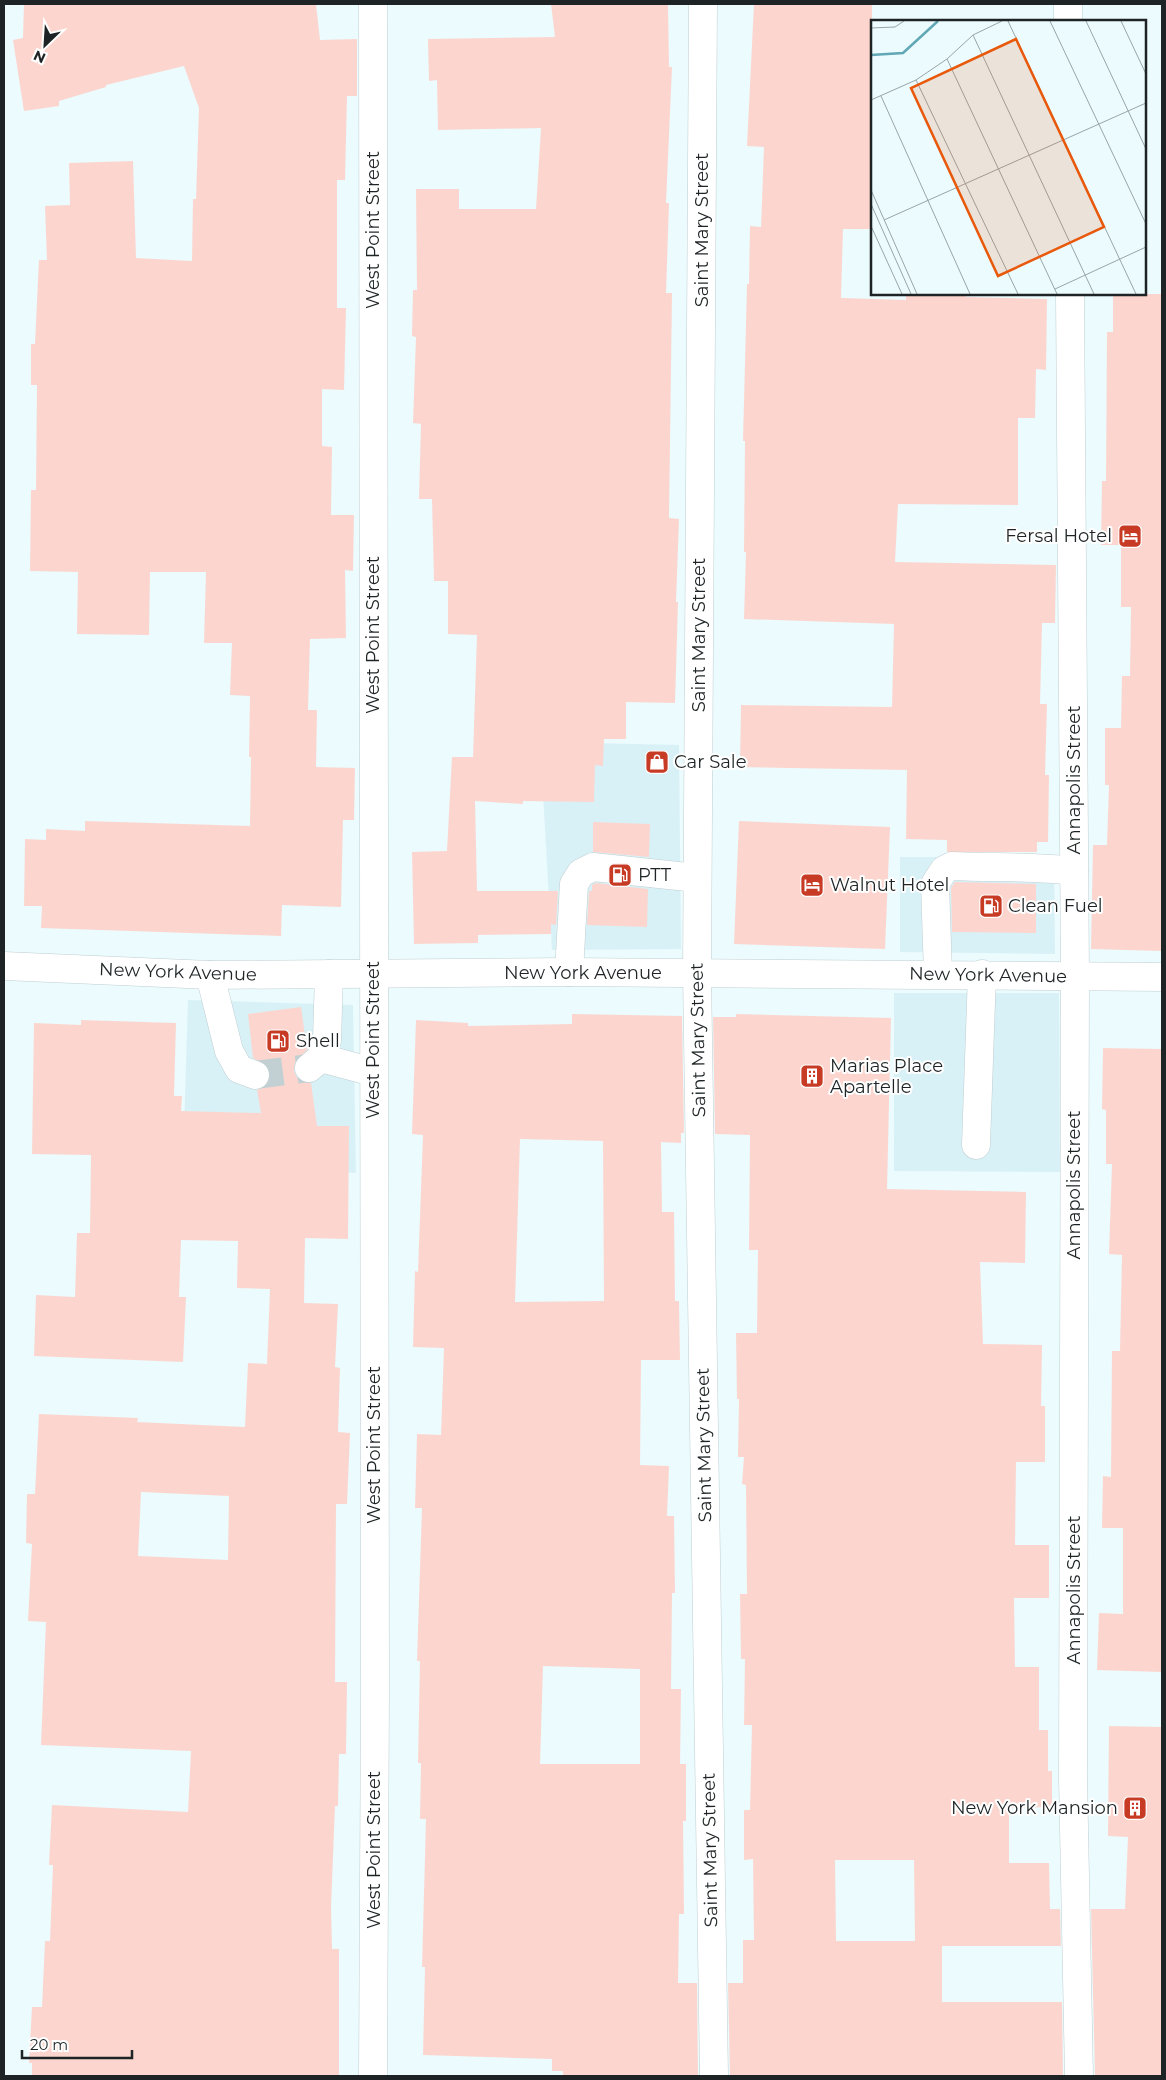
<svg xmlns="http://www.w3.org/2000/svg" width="1166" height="2080" font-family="Montserrat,sans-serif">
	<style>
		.built { fill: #d8f1f7 }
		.building { fill: #fcd6ce; fill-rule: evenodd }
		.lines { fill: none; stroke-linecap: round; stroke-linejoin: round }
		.minor-tunnel { stroke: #c2d0d3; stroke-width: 28; stroke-dasharray: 28 14; stroke-linecap: butt }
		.minor-casing { stroke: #bfced1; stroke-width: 29 }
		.minor { stroke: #fff; stroke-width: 28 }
		.labels { text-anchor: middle; stroke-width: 4; stroke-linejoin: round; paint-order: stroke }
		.street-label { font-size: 18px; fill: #1e2425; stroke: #fff }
		.poi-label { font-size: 18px; fill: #1e2425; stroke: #fff; text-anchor: start }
		.inset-river { fill: none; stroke: #61a7b5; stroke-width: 2.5 }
		.inset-road { fill: none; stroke: #99a5a7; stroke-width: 1 }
		.view { fill: #e8590c; fill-opacity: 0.15; stroke: #e8590c; stroke-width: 2.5 }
		.inset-edge { fill: none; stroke: #1e2425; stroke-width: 2.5 }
	</style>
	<rect width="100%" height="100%" fill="#ebfbfe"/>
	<g class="built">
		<polygon points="540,742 679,745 681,949 552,950"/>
		<polygon points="900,857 1054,857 1055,954 900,952"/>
		<polygon points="894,993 1059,993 1060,1172 894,1171"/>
		<polygon points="188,1000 353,1005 356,1173 183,1162"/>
	</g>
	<g class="building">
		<polygon points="24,4 316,4 320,40 357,39 357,96 347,96 345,180 337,180 337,308 346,308 344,390 322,389 322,446 332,447 331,515 354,515 353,571 345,570 346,638 310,639 308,710 317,710 316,767 355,768 354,820 343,820 341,907 282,905 281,936 41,928 42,906 24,906 25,839 46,840 46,829 85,831 85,821 250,826 251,757 249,757 250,696 230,695 232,643 204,643 206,572 150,572 149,635 77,634 78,572 30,571 31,490 36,490 37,385 31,385 31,344 35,344 39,260 47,260 45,206 70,205 69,163 133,161 136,258 192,261 193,199 196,199 199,108 184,66 106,85 106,87 59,101 59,106 24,111 13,40 23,38"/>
		<polygon points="551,4 668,4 669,67 672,67 666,203 669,203 666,293 672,293 669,518 679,519 676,602 678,602 675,703 626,702 626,739 604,739 603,766 595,765 594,802 523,801 523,804 475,801 477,891 558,891 556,925 551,924 551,934 478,935 478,943 414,944 412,852 447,851 452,757 473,757 477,635 448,634 448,581 434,581 432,499 419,499 421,424 413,423 416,337 412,336 413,290 417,290 416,189 459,189 459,209 536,209 541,128 438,130 437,80 429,81 428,39 555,37"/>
		<polygon points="754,4 872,4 872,229 843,229 841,298 906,300 906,294 966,294 966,297 1047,299 1046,370 1036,369 1035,418 1018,418 1018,505 898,504 895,562 1056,565 1055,623 1042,623 1040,704 1047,704 1045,775 1049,775 1048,842 1037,842 1037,852 947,852 947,840 906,839 907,770 740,767 741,705 892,707 894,624 744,619 746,552 744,552 745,441 743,441 747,284 749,284 750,226 761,227 764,147 747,146"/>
		<polygon points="1113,294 1162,294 1162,951 1091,949 1093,845 1107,845 1109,785 1105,785 1105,728 1121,728 1122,676 1130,676 1131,607 1121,607 1121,545 1101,545 1102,481 1106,481 1107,332 1113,332"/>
		<polygon points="739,821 890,827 885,949 734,944"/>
		<polygon points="593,822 650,824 649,857 593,852"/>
		<polygon points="955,882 1036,884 1036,933 952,932 951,888"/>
		<polygon points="596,883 648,889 647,927 587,925 589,891 592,891 592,885"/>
		<path d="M301 1007 307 1050 295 1062 294 1071 297 1078 303 1082 311 1083 317 1126H349L348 1239 305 1238 304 1303 338 1304 335 1367 340 1368 338 1432 350 1433 347 1504H336L335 1682H347L346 1754H339L338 1806H335L331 1907 332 1949H339V2076H32V2063H29L32 2007H42L45 1941H50L53 1865H49L52 1805 188 1812 191 1751 41 1745 46 1622 28 1621 32 1544 26 1543 27 1494H35L39 1414 138 1418 137 1422 245 1427 248 1363 267 1364 270 1289 237 1288 238 1241 181 1240 179 1297H186L183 1362 34 1356 36 1295 75 1297 77 1233H90L91 1155 32 1154 34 1023 81 1025V1020L176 1023 174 1096H182L181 1111 261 1113 257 1090 265 1087 270 1080V1073L267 1065 253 1058 248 1014ZM141 1492 229 1496 228 1560 138 1556Z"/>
		<path d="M572 1014 682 1016 684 1133H681V1143L661 1142 662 1212H674L675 1301H679L680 1360H641L640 1465 669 1466 667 1516H674L675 1593H672L671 1689H681L680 1764H686V1821H683L684 1914H679L678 1983H697L698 2076H563V2071H552V2059L423 2055 425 1967H422L426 1819H420L421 1763H418L420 1661H417L422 1508H415L417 1434 441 1435 444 1348 413 1347 415 1271 418 1272 423 1135 412 1134 416 1020 468 1023V1026L572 1024ZM520 1139 603 1141 604 1301 515 1302ZM543 1666 640 1669V1764H540Z"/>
		<path d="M736 1014 891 1018 887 1189 1026 1192 1025 1263 980 1262 983 1344 1042 1345 1041 1406H1045V1462H1016L1015 1545H1049V1598H1014L1015 1667H1039V1730H1048V1771H1052V1807L1009 1808V1863H1049L1050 1909H1060L1061 1946H942V2002H1062L1063 2076H730L728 1983H743V1940H754L753 1859 744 1860V1810H750L752 1725H744L745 1659H741L740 1594H747L746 1485 742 1484 744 1457H738L739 1399H737L736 1333H757L758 1250H749L750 1135 715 1134 713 1017H736ZM835 1860H914L915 1941H836Z"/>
		<polygon points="1103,1048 1162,1049 1162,1672 1097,1670 1099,1613 1123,1614 1123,1528 1102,1528 1103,1476 1111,1477 1112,1351 1120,1351 1122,1255 1109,1254 1112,1164 1106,1164 1106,1110 1102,1109"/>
		<polygon points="1109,1726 1162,1727 1162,2076 1095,2076 1091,1909 1125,1909 1128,1837 1108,1836"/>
	</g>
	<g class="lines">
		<polyline class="minor-tunnel" points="255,1075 309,1068"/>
		<g class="minor-casing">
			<g id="minor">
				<polyline points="373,4 375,1694 373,2076"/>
				<polyline points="703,4 697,974 714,2076"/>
				<polyline points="1068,4 1068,21"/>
				<polyline points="1070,294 1075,976 1073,1778 1079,2076"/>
				<polyline points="4,966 210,975 569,972 1162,977"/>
				<polyline points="569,972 574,884 581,873 593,867 697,878"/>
				<path d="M938 974 935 884 944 870 952 866C993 868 1034 866 1074 871"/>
				<polyline points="210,975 229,1051 239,1069 255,1075"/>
				<polyline points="321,1058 373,1072"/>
				<polyline points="309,1068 321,1058 327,1040 329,974"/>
				<polyline points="976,1145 982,974"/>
			</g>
		</g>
		<use href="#minor" class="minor"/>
	</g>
	<defs>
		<g id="hotel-square" transform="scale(1.25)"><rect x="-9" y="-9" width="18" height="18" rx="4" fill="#c73b25" stroke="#fff"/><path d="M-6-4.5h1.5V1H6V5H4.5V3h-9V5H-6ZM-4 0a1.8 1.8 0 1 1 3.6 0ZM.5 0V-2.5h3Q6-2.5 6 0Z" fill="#fff"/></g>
		<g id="shop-square" transform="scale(1.25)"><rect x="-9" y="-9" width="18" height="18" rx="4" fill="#c73b25" stroke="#fff"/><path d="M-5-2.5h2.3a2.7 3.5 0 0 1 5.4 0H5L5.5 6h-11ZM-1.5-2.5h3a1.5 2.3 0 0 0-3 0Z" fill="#fff"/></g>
		<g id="fuel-square" transform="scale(1.25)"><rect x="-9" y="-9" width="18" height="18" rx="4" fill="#c73b25" stroke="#fff"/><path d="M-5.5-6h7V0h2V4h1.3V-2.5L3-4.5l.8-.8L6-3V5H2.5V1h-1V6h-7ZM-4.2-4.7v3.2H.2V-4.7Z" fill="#fff"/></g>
		<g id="building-square" transform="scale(1.25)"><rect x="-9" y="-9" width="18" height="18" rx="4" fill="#c73b25" stroke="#fff"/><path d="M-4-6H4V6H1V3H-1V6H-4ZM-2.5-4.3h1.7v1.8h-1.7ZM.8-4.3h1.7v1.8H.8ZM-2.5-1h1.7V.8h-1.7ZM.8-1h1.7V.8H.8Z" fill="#fff"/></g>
	</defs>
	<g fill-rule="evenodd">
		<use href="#hotel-square" x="1130" y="536"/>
		<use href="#shop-square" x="657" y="762"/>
		<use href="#fuel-square" x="620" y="875"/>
		<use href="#hotel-square" x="812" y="885"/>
		<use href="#fuel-square" x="991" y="906"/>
		<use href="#fuel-square" x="278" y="1041"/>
		<use href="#building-square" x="812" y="1076"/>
		<use href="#building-square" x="1135" y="1808"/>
	</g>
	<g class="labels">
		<g class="street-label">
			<text transform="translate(373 230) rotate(-90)" y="6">West Point Street</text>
			<text transform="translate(702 230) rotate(-90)" y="6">Saint Mary Street</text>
			<text transform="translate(373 635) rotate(-90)" y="6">West Point Street</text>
			<text transform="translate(699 635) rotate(-90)" y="6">Saint Mary Street</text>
			<text transform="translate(1074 780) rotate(-90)" y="6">Annapolis Street</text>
			<text transform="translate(178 972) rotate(2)" y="6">New York Avenue</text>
			<text x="583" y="979">New York Avenue</text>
			<text transform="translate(988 975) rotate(1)" y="6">New York Avenue</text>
			<text transform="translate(373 1040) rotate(-90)" y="6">West Point Street</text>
			<text transform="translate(698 1040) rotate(-91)" y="6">Saint Mary Street</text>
			<text transform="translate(1074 1185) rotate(-90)" y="6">Annapolis Street</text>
			<text transform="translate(374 1445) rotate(-90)" y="6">West Point Street</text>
			<text transform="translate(704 1445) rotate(-91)" y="6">Saint Mary Street</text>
			<text transform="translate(1074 1590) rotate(-90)" y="6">Annapolis Street</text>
			<text transform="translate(374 1850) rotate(-90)" y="6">West Point Street</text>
			<text transform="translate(710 1850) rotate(-91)" y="6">Saint Mary Street</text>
		</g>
		<g class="poi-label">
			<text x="1112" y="542" text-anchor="end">Fersal Hotel</text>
			<text x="674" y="768">Car Sale</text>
			<text x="638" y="881">PTT</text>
			<text x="830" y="891">Walnut Hotel</text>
			<text x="1008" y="912">Clean Fuel</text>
			<text x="296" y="1047">Shell</text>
			<text x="830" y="1072">Marias Place<tspan x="830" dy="21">Apartelle</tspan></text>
			<text x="1118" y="1814" text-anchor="end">New York Mansion</text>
		</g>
	</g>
	<g transform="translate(871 20)">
		<rect width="275" height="275" fill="#ebfbfe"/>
		<path class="inset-river" d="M0 35 32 33 67 1"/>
		<path class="inset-road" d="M137 1 265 274M179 1 275 204M215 1 275 129M250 1 275 54M0 8 24 7 33 1M102 15 223 274M76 39 186 274M45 60 147 274M10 76 99 274M0 80 45 60 76 39 102 15 131 1M0 170 46 274M0 184 40 274M13 200 275 83M0 206 31 274M184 269 275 227"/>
		<path class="view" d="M145 19 233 207 127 256 40 68Z"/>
		<rect width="275" height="275" class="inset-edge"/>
	</g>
	<rect width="1166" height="2080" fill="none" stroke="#1e2425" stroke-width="10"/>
	<g transform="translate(45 45) rotate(205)" stroke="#ffffff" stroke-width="4" paint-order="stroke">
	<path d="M0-4L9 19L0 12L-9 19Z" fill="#1e2425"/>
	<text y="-8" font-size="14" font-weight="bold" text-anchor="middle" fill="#1e2425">N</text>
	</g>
	<path d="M22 2050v8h110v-8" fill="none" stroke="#1e2425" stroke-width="2.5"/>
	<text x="30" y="2050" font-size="15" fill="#1e2425" stroke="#ffffff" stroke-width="4" paint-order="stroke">20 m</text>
</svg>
